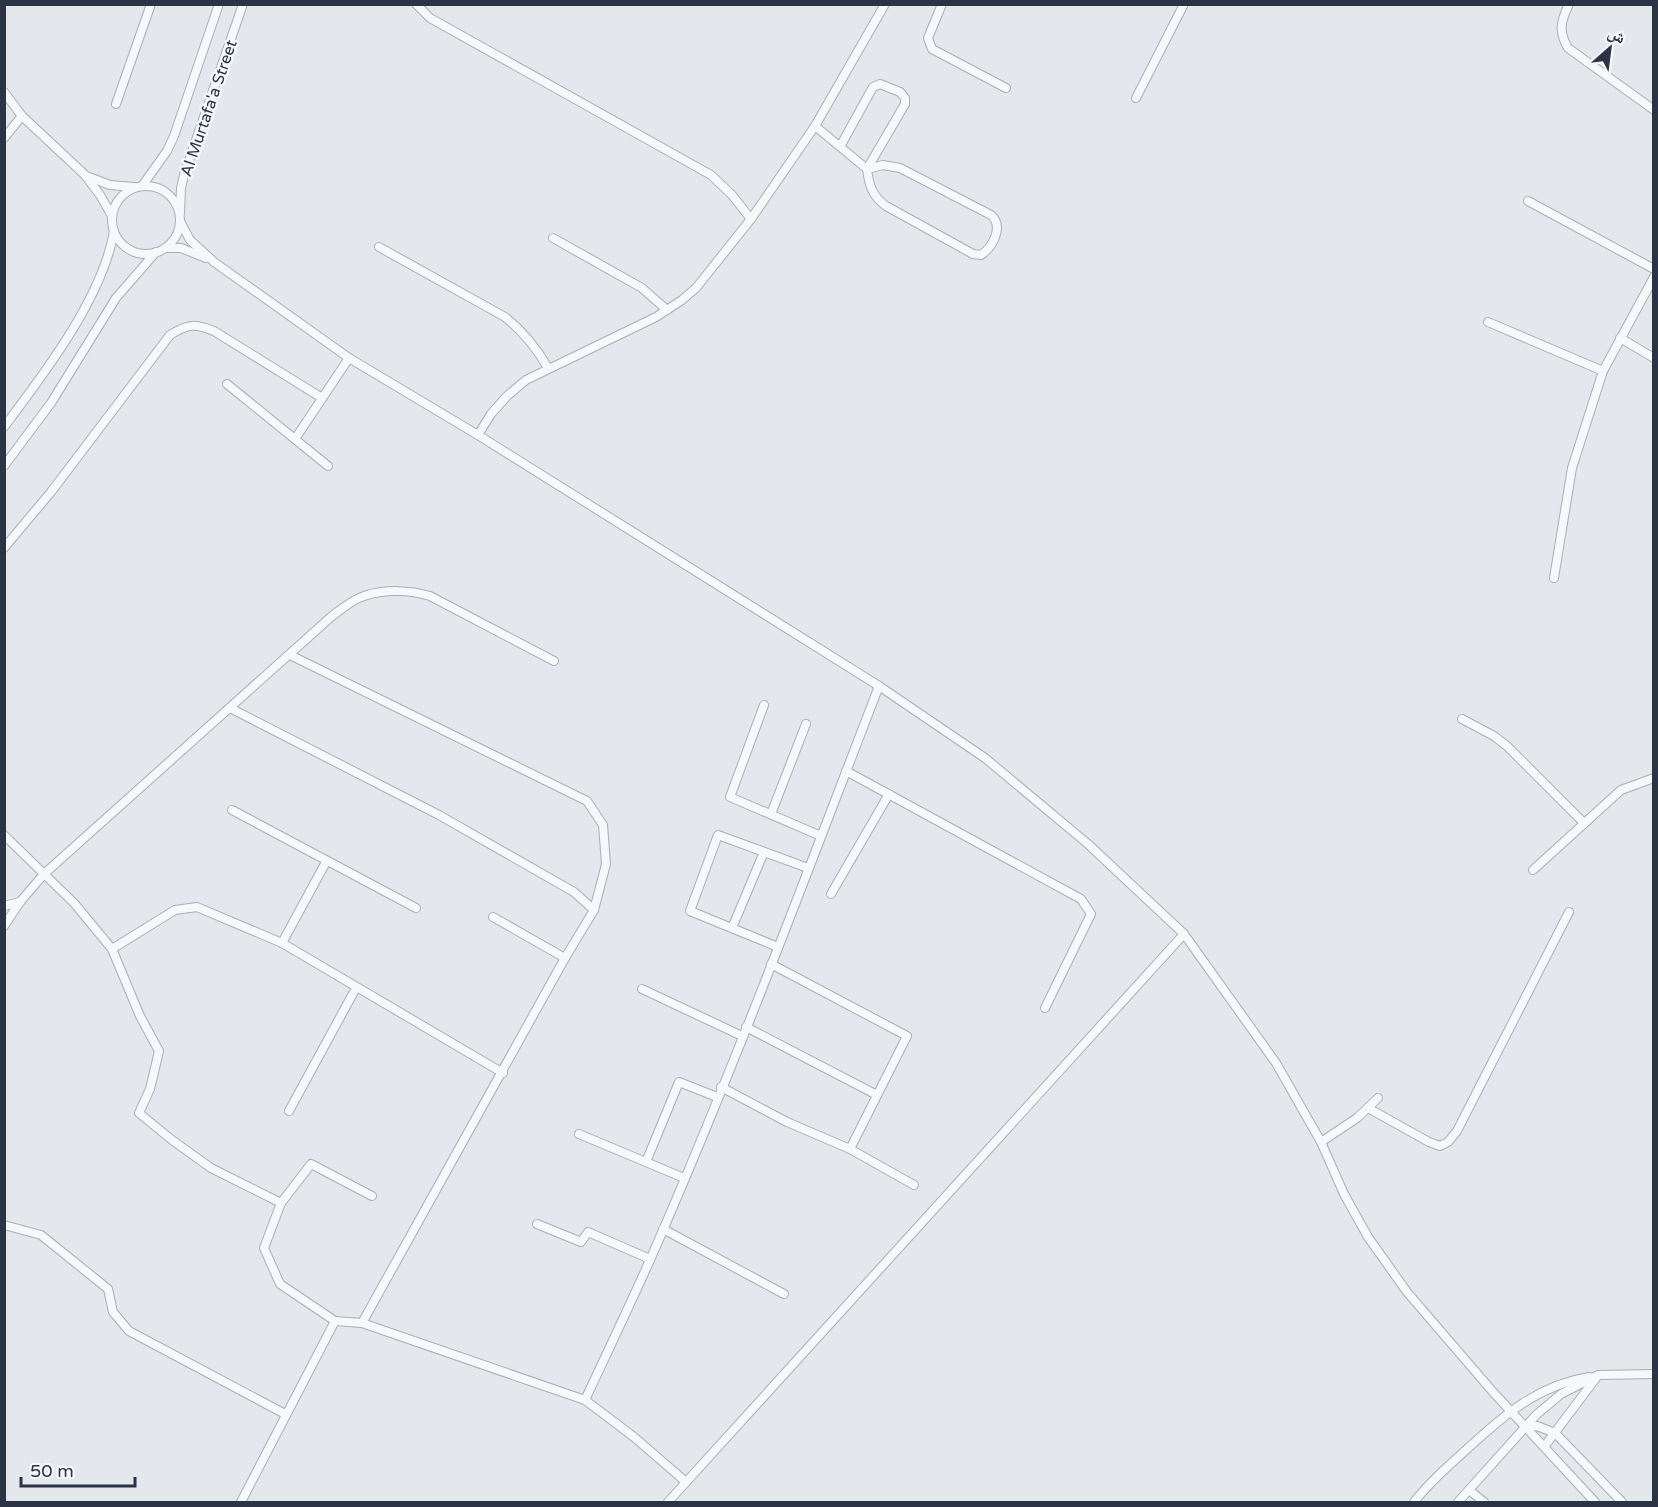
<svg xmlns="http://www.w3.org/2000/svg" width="1658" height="1507" font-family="'Varela Round','Noto Naskh Arabic',sans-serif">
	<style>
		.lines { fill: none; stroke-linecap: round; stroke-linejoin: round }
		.service-casing { stroke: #a9aeb7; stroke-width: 10 }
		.service { stroke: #f7f8fa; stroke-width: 8 }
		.labels { text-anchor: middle; stroke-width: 5; stroke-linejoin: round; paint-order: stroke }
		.street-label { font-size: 16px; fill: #2b3445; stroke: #f4f6f9 }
	</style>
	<rect width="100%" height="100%" fill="#e4e7ec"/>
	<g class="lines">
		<g class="service-casing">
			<g id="service">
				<polyline points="416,4 430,18 711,175 732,195 751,219"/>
				<polyline points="942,4 928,38 932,49 1006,88"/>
				<path d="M1569 4C1561 21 1558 31 1568 48L1654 110"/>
				<polyline points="4,92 22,116 85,175 100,195 112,216"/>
				<polyline points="1136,98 1184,4"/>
				<polyline points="116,104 151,4"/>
				<polyline points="815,126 867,169"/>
				<polyline points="4,138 22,116"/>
				<path d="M841 145 873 87 880 84 900 92 905 98V104L867 169C869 185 872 196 886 206L973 254 981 255C993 247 1004 226 991 215L900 168 883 165 867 169"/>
				<polyline points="89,177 110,185 134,187"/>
				<polyline points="142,186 167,151 174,136 219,4"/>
				<circle cx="146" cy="220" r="34"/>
				<polyline points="1528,201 1654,269"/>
				<polyline points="180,213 181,188 184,175 243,4"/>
				<polyline points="180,221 190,240 214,262 349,358 478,435 879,686 985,758 1088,844 1184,934 668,1502"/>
				<polyline points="553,238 642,288 667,310"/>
				<path d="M379 247 505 317C524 332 536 347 548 368"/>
				<polyline points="166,248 181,248 206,258"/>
				<polyline points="1488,322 1603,371"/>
				<polyline points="1620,338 1654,358"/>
				<polyline points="227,384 328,466"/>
				<path d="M4 427C44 374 103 297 114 231"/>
				<polyline points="478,435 491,414 507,396 526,380 656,317 682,300 696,288 751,219 815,126 885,4"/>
				<polyline points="295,439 349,358"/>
				<polyline points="4,466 51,403 116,298 156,252"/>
				<path d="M4 548 51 492 170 335C188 324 194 323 214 331L322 398"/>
				<polyline points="1554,578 1572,468 1603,371 1654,277"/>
				<polyline points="764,705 730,797 821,836"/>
				<polyline points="230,708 439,815 574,892 594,910"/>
				<polyline points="1462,719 1494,736 1507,746 1584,823"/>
				<polyline points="846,771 1081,899 1091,914 1045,1008"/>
				<polyline points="232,810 416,908"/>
				<polyline points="771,814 806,724"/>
				<polyline points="4,835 74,903 112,949 140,1016 159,1051 150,1089 139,1113 172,1140 211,1168 281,1203"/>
				<polyline points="1533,870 1621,790 1654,778"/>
				<polyline points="831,894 889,794"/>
				<polyline points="4,906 20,902"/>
				<polyline points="493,917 565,958"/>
				<path d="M4 926 20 902 44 874 332 616C342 609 353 599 364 596 385 589 410 590 430 596L554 661"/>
				<polyline points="732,928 764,852"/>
				<polyline points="1184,934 1276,1063 1321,1142 1344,1194 1368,1237 1407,1292 1493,1392 1595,1502"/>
				<polyline points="282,943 326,862"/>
				<polyline points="778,947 690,911 718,835 808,868"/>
				<polyline points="112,949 175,910 197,907 282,943 503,1073"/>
				<polyline points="771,964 907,1036 850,1149"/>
				<polyline points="642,989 742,1036"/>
				<polyline points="746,1027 877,1095"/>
				<polyline points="721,1087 787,1122 850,1149 914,1185"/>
				<polyline points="1368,1108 1429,1142 1440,1146 1448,1142 1457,1131 1569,912"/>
				<polyline points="289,1111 356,988"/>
				<polyline points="579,1134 684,1178"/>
				<polyline points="1321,1142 1357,1118 1378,1098"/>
				<polyline points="646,1162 679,1082 717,1097"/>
				<polyline points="537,1224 581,1242 588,1232 650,1259"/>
				<polyline points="4,1225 41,1235 108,1289 113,1312 129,1331 285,1414"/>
				<polyline points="663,1229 784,1294"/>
				<polyline points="335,1321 280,1284 264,1248 281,1203 311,1164 372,1196"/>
				<polyline points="362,1323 585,1400 634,1437 686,1482"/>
				<path d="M585 1400C607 1353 629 1307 650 1260 733 1071 805 878 879 686"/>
				<polyline points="1525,1427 1537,1426 1555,1433 1622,1502"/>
				<polyline points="1544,1447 1596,1378"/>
				<polyline points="1469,1490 1484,1502"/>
				<polyline points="241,1502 335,1321 362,1323 565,958 594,910 606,864 603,825 587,801 290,655"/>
				<path d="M1414 1502C1430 1482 1448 1466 1467 1449 1503 1416 1538 1385 1589 1377"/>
				<polyline points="1458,1502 1536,1415 1561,1394 1598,1375 1654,1374"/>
			</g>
		</g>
		<use href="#service" class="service"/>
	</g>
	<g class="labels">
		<g class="street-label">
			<text transform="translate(208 108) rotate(-71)" y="6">Al Murtafa'a Street</text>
		</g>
	</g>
	<rect width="1658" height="1507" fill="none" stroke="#2b3445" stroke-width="12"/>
	<g transform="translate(1610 48) rotate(28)" stroke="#f4f6f9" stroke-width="4.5" paint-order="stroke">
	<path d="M0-4.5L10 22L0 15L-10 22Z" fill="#2b3445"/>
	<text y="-9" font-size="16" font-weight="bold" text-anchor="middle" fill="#2b3445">ش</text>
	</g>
	<path d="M21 1477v9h114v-9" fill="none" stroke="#2b3445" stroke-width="3"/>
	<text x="30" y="1477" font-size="18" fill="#2b3445" stroke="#f4f6f9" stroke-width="4.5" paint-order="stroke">50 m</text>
</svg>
